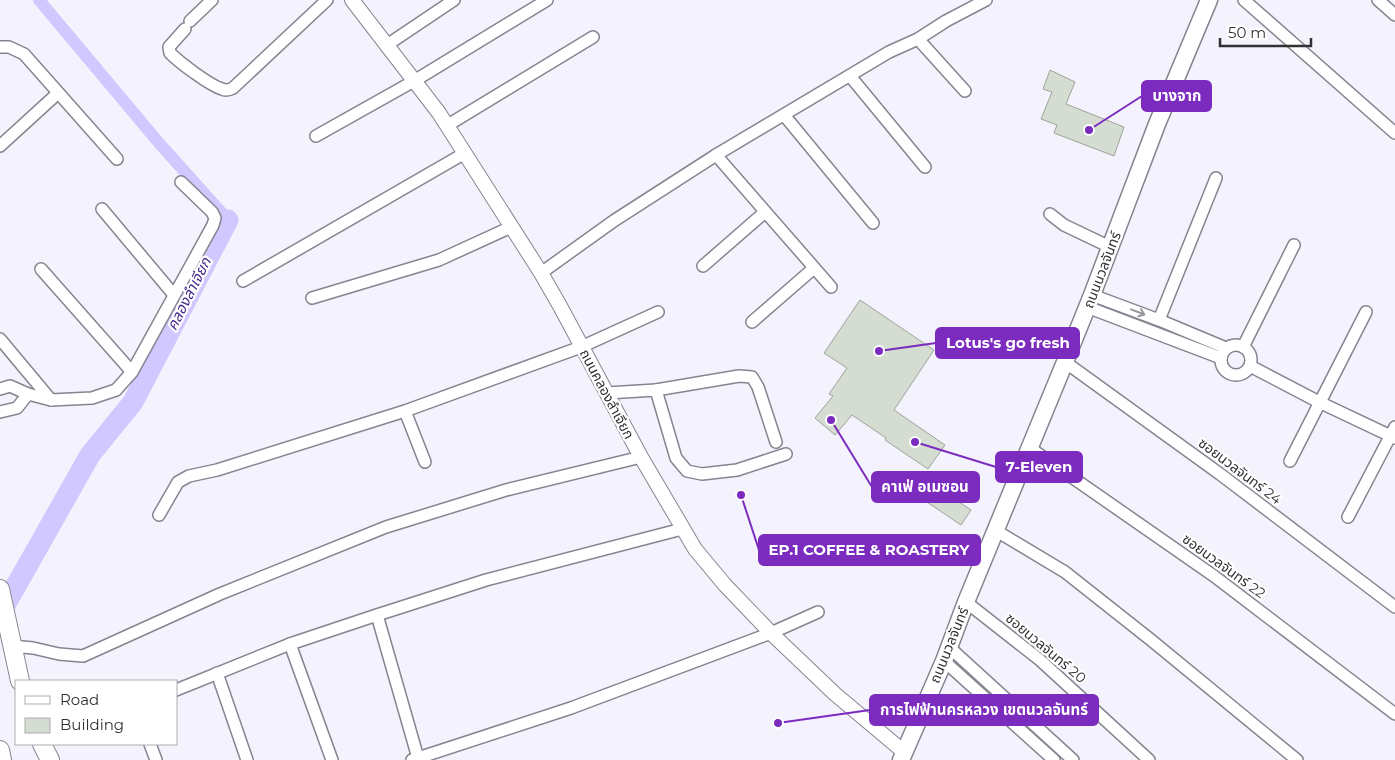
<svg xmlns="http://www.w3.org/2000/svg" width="1395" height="760" font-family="Montserrat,'Noto Sans Thai',sans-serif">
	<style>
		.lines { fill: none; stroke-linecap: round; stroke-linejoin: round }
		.canal { stroke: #d0c8fe; stroke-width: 12 }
		.river { stroke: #d0c8fe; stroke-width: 21 }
		.building { fill: #d5ddd2; stroke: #9ca49a }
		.minor-casing { stroke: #858490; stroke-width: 14 }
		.tertiary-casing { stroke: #858490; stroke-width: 16 }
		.secondary-casing { stroke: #858490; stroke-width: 19 }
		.primary-casing { stroke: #858490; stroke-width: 20 }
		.minor { stroke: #fff; stroke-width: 11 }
		.tertiary { stroke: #fff; stroke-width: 14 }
		.secondary { stroke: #fff; stroke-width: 16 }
		.primary { stroke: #fff; stroke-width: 18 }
		.oneway { stroke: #98989a }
		.labels { text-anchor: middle; stroke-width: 4.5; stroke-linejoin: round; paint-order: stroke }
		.street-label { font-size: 14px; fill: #313135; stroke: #fff }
		.water-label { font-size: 15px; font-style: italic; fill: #462789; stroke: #fff }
		.leader { fill: none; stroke: #7b2cbf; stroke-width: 2 }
		.callout-dot { fill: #7b2cbf; stroke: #fff; stroke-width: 2 }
		.callout { fill: #7b2cbf; stroke: #7b2cbf; stroke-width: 2 }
		.callout-label { font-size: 15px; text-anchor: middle; font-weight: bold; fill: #fff }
	</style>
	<rect width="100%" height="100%" fill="#f4f3fd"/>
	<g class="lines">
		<polyline class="canal" points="39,0 159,143 228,220"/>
		<polyline class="river" points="0,614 90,455 133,402 228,220"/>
	</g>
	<g class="building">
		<polygon points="1050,70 1075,82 1066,104 1124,127 1114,156 1054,133 1057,125 1041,119 1052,92 1043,89"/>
		<polygon points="860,300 934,350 894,410 945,445 928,469 885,440 886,438 852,415 835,435 815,418 833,396 829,394 847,368 824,353"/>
		<polygon points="928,481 971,510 961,525 918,496"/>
	</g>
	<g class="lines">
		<g class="minor-casing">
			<g id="minor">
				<polyline points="1244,0 1395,133"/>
				<polyline points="1378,0 1395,15"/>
				<polyline points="190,21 212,0"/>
				<path d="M185 29 169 47 170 53C179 62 209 85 222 89 226 91 229 90 233 88L327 0"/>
				<polyline points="918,39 965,91"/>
				<polyline points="387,45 454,0"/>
				<polyline points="0,47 9,47 24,54 117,159"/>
				<polyline points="850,76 925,167"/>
				<polyline points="784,115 873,223"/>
				<polyline points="448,125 593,37"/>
				<polyline points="316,136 414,81 547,0"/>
				<polyline points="0,146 58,93"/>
				<polyline points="716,155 831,287"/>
				<polyline points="102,209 174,295"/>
				<polyline points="1050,214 1064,225 1110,247"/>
				<polyline points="703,266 765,212"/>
				<polyline points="41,269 132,372"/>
				<polyline points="541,273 615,220 716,155 889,52 918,39 946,21 986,0"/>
				<polyline points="243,281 465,153"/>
				<polyline points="1092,295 1159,320 1226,348"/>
				<polyline points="312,298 439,260 511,227"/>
				<polyline points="1087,307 1221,358"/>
				<polyline points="1159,320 1216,178"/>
				<polyline points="752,322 814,268"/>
				<polyline points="0,339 51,400"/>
				<circle cx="1236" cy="360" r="15"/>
				<polyline points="1243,347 1294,245"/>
				<polyline points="1065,362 1220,474 1395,607"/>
				<polyline points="1250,366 1319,402 1395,438"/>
				<polyline points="0,389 10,386 28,394 51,400 92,398 116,390 132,372 213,225 215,218 212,212 181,182"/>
				<polyline points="656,390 739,376 752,377 758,387 776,442"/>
				<polyline points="607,393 656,390 676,458 687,471 702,474 737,470 786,454"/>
				<polyline points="405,411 425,462"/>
				<polyline points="0,412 17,408 28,394"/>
				<polyline points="1030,448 1214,576 1395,714"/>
				<polyline points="1290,461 1366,312"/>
				<polyline points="159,515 178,482 189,476 217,470 405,411 581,347 658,312"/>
				<polyline points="1348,517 1395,427"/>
				<polyline points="995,530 1065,572 1151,640 1297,760"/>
				<polyline points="966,602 1040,660 1149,760"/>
				<polyline points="377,615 418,758"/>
				<polyline points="290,644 332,760"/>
				<polyline points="12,646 33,648 59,654 83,656 220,594 386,527 506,490 641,457"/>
				<polyline points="949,647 1073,760"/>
				<polyline points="944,661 1054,760"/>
				<polyline points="217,673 247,760"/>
				<polyline points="176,690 290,644 377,615 486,580 682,529"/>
				<polyline points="150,744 156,760"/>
				<polyline points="412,760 571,708 771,633 818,612"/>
			</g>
		</g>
		<g class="tertiary-casing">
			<polyline id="tertiary" points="352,0 439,113 541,273 560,306 641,457 695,549 725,585 771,633 835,694 904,752"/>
		</g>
		<g class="secondary-casing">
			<polyline id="secondary" points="901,760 944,661 966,602 1065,362 1092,295 1157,124 1209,0"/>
		</g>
		<g class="primary-casing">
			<g id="primary">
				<polyline points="0,589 20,681"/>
				<polyline points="42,744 50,760"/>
				<polyline points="0,750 2,760"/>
			</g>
		</g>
		<use href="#minor" class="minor"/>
		<use href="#tertiary" class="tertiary"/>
		<use href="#secondary" class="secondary"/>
		<use href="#primary" class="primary"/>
	</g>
	<defs><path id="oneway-shaft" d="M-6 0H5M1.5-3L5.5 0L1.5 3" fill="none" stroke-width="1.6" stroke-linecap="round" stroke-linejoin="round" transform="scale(1.25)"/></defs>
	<use class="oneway" href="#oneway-shaft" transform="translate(1138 312) rotate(21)"/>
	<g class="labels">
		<g class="street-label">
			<text transform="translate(1102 270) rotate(-69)" y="5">ถนนนวลจันทร์</text>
			<text transform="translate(607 394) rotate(62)" y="5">ถนนคลองลำเจียก</text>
			<text transform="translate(1240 471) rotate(37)" y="5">ซอยนวลจันทร์ 24</text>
			<text transform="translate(1224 566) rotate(36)" y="5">ซอยนวลจันทร์ 22</text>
			<text transform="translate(949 645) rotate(-68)" y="5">ถนนนวลจันทร์</text>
			<text transform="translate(1046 648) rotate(40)" y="5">ซอยนวลจันทร์ 20</text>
		</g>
		<g class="water-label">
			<text transform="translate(189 294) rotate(-63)" y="5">คลองลำเจียก</text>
		</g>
	</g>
	<path class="leader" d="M1089 130L1142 96M879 351L936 343M915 442L996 467M831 420L872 487M741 495L759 550M778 723L870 710"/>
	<g class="callout-dot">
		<circle cx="1089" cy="130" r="5"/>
		<circle cx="879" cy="351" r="5"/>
		<circle cx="915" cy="442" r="5"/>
		<circle cx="831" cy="420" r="5"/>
		<circle cx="741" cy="495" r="5"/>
		<circle cx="778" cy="723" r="5"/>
	</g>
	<g class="callout">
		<rect x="1142" y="81" width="69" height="30" rx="5"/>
		<rect x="936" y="328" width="143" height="30" rx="5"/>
		<rect x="996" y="452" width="86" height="30" rx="5"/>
		<rect x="872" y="472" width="107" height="30" rx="5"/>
		<rect x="759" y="535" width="221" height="30" rx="5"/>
		<rect x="870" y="695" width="228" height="30" rx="5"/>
	</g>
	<g class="callout-label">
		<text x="1177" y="101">บางจาก</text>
		<text x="1008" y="348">Lotus's go fresh</text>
		<text x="1039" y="472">7-Eleven</text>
		<text x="925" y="492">คาเฟ่ อเมซอน</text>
		<text x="869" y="555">EP.1 COFFEE &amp; ROASTERY</text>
		<text x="984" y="715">การไฟฟ้านครหลวง เขตนวลจันทร์</text>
	</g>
	<rect x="15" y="680" width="162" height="65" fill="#ffffff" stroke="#adadae"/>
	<rect x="25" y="696" width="25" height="8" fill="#ffffff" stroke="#adadae"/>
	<text x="60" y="705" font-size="15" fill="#313135">Road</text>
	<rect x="25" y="718" width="25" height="15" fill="#d5ddd2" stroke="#adadae"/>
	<text x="60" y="730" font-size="15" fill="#313135">Building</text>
	<path d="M1220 38v8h91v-8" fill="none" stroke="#313135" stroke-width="2.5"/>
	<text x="1228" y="38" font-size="15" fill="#313135" stroke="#ffffff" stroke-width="4" paint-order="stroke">50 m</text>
</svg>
